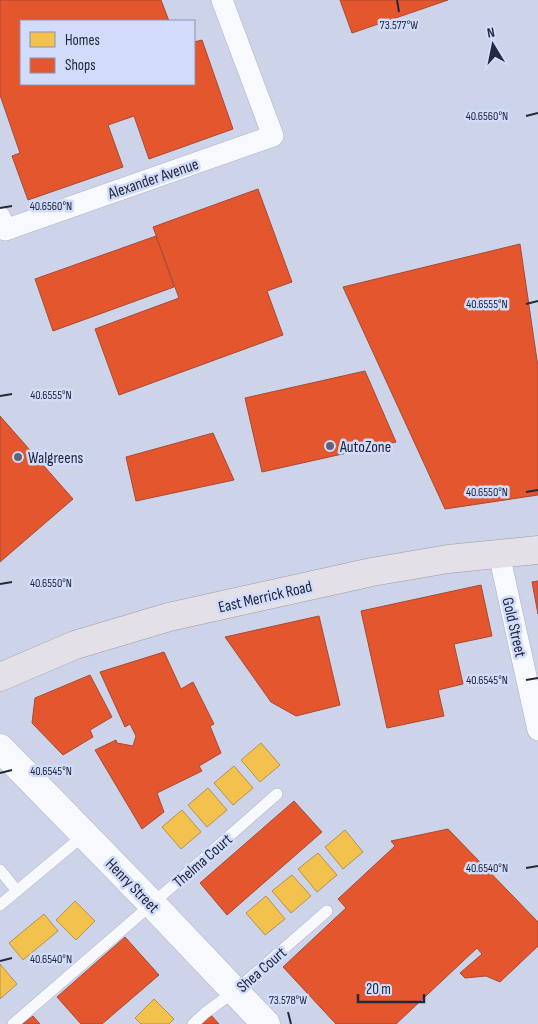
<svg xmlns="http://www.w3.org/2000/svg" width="538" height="1024" font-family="'Sofia Sans Condensed',sans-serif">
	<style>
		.homes { fill: #f2c14e; stroke: #b49349 }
		.shops { fill: #e4572e; stroke: #aa4932 }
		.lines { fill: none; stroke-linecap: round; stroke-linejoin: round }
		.lane-casing { stroke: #abb1c5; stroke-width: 12 }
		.street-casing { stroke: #abb1c5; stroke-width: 22 }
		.secondary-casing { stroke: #abb1c5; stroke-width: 29 }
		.primary-casing { stroke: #9d99ab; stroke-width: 29 }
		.lane { stroke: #f8f9fc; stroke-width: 11 }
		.street { stroke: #f8f9fc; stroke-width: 21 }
		.secondary { stroke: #f8f9fc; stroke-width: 28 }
		.primary { stroke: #e4e0e7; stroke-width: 28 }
		.ticks { fill: none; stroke: #23293c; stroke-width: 2 }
		.poi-dot { fill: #5e6579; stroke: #d1dcfa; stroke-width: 2 }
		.labels { text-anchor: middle; stroke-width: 5; stroke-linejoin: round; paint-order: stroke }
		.street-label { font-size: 16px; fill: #23293c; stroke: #d1dcfa }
		.poi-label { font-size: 16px; fill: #23293c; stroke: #d1dcfa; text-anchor: start }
		.ticks-label { font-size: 12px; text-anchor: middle; fill: #23293c; stroke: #d1dcfa; stroke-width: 5; stroke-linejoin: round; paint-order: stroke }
	</style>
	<rect width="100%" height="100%" fill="#cdd4ea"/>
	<g class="homes">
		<polygon points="261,743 280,765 260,782 241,760"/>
		<polygon points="234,766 253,788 233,805 214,783"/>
		<polygon points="208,788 227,810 207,827 188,805"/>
		<polygon points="182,810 201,832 181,849 162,827"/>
		<polygon points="345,830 363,852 343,869 325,847"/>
		<polygon points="318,853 337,875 317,892 298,869"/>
		<polygon points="292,875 311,896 291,913 272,891"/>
		<polygon points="266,896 285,919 265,935 246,913"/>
		<polygon points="75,901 95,921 76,940 56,920"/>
		<polygon points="44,914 58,931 23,960 9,943"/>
		<polygon points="0,964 17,984 0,999"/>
		<polygon points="154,999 174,1019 169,1024 141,1024 135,1018"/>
	</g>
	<g class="shops">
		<polygon points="0,0 161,0 169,21 21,21 21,84 194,84 194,42 202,40 233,129 149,159 134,116 108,125 123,167 28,200 12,156 20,153 0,95"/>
		<polygon points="340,0 448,0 352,33"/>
		<polygon points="258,189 292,282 267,291 283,335 119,395 95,329 179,298 153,227"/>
		<polygon points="156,236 174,287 53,331 35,279"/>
		<polygon points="520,244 538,367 538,495 445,509 343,287"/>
		<polygon points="365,371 396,442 262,472 245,398"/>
		<polygon points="0,416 73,499 0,562"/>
		<polygon points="213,433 234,480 136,501 126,457"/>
		<polygon points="538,581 538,614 532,582"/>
		<polygon points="481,585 492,636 454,644 463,684 438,690 444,716 387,728 361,611"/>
		<polygon points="319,616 340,705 296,716 271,702 225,637"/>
		<polygon points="164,652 181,689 193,682 214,724 210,726 221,753 199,766 202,771 157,793 164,812 142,829 95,750 116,740 117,743 133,746 136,736 130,724 125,727 100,672"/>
		<polygon points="90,675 112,717 90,730 93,737 63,755 32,723 35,698"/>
		<polygon points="294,801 322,832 227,915 200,883"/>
		<polygon points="448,829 538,922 538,946 500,982 486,976 465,978 460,973 482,954 477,948 396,1024 336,1024 283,967 346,908 338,899 395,846 391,841"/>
		<polygon points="125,937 159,975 102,1024 81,1024 57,997"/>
		<polygon points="210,1014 219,1024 199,1024"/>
		<polygon points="33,1016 40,1024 23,1024"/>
	</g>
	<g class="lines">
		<g class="lane-casing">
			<g id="lane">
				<polyline points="0,870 17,891"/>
				<polyline points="0,905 84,835"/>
				<polyline points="13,1024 152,904 277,794"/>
				<polyline points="193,1024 205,1013 235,991 327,911"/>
			</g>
		</g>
		<g class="street-casing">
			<g id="street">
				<polyline points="0,217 5,230 273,136 222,0"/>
				<polyline points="499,554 538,730"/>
			</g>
		</g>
		<g class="secondary-casing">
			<polyline id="secondary" points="0,748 152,904 266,1024"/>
		</g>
		<g class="primary-casing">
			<polyline id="primary" points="0,677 75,645 169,617 372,572 448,559 538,550"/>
		</g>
		<use href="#lane" class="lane"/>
		<use href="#street" class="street"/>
		<use href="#secondary" class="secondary"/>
		<use href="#primary" class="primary"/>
	</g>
	<path class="ticks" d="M397 0 399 12M526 116 538 113M0 208 12 206M526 304 538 301M0 396 12 394M526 492 538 490M0 584 12 582M526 680 538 678M0 773 12 770M526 868 538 866M0 961 12 958M288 1012 291 1024"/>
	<g class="poi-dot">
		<circle cx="330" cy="446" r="5"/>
		<circle cx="18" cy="457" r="5"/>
	</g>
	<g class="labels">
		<g class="street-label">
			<text transform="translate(153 178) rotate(-19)" y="6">Alexander Avenue</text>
			<text transform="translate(265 596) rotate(-13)" y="6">East Merrick Road</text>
			<text transform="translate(515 627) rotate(77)" y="6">Gold Street</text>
			<text transform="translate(202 860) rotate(-41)" y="6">Thelma Court</text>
			<text transform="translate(133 885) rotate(46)" y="6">Henry Street</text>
			<text transform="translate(261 969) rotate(-41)" y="6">Shea Court</text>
		</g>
		<g class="poi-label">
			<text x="340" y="452">AutoZone</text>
			<text x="28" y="463">Walgreens</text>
		</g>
	</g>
	<g class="ticks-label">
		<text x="399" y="29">73.577°W</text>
		<text x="487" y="120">40.6560°N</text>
		<text x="51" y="210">40.6560°N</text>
		<text x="487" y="308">40.6555°N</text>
		<text x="51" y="399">40.6555°N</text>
		<text x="487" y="496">40.6550°N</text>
		<text x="51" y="587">40.6550°N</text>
		<text x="487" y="684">40.6545°N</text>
		<text x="51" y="775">40.6545°N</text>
		<text x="487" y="872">40.6540°N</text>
		<text x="51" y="963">40.6540°N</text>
		<text x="288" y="1004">73.578°W</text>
	</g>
	<rect x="20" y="20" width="175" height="65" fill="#d1dcfa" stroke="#8b94ae"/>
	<rect x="30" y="32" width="25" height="15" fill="#f2c14e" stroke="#8b94ae"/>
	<text x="65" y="45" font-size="15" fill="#23293c">Homes</text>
	<rect x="30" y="58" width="25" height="15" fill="#e4572e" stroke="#8b94ae"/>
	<text x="65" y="70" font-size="15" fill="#23293c">Shops</text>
	<g transform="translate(493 45) rotate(350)" stroke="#d1dcfa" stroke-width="4" paint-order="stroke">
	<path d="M0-4L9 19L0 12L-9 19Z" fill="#23293c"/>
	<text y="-8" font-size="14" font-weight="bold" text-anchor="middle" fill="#23293c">N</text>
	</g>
	<path d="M358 994v8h66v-8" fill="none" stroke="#23293c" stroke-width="2.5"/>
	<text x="366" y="994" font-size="15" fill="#23293c" stroke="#d1dcfa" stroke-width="4" paint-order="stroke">20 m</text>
</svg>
